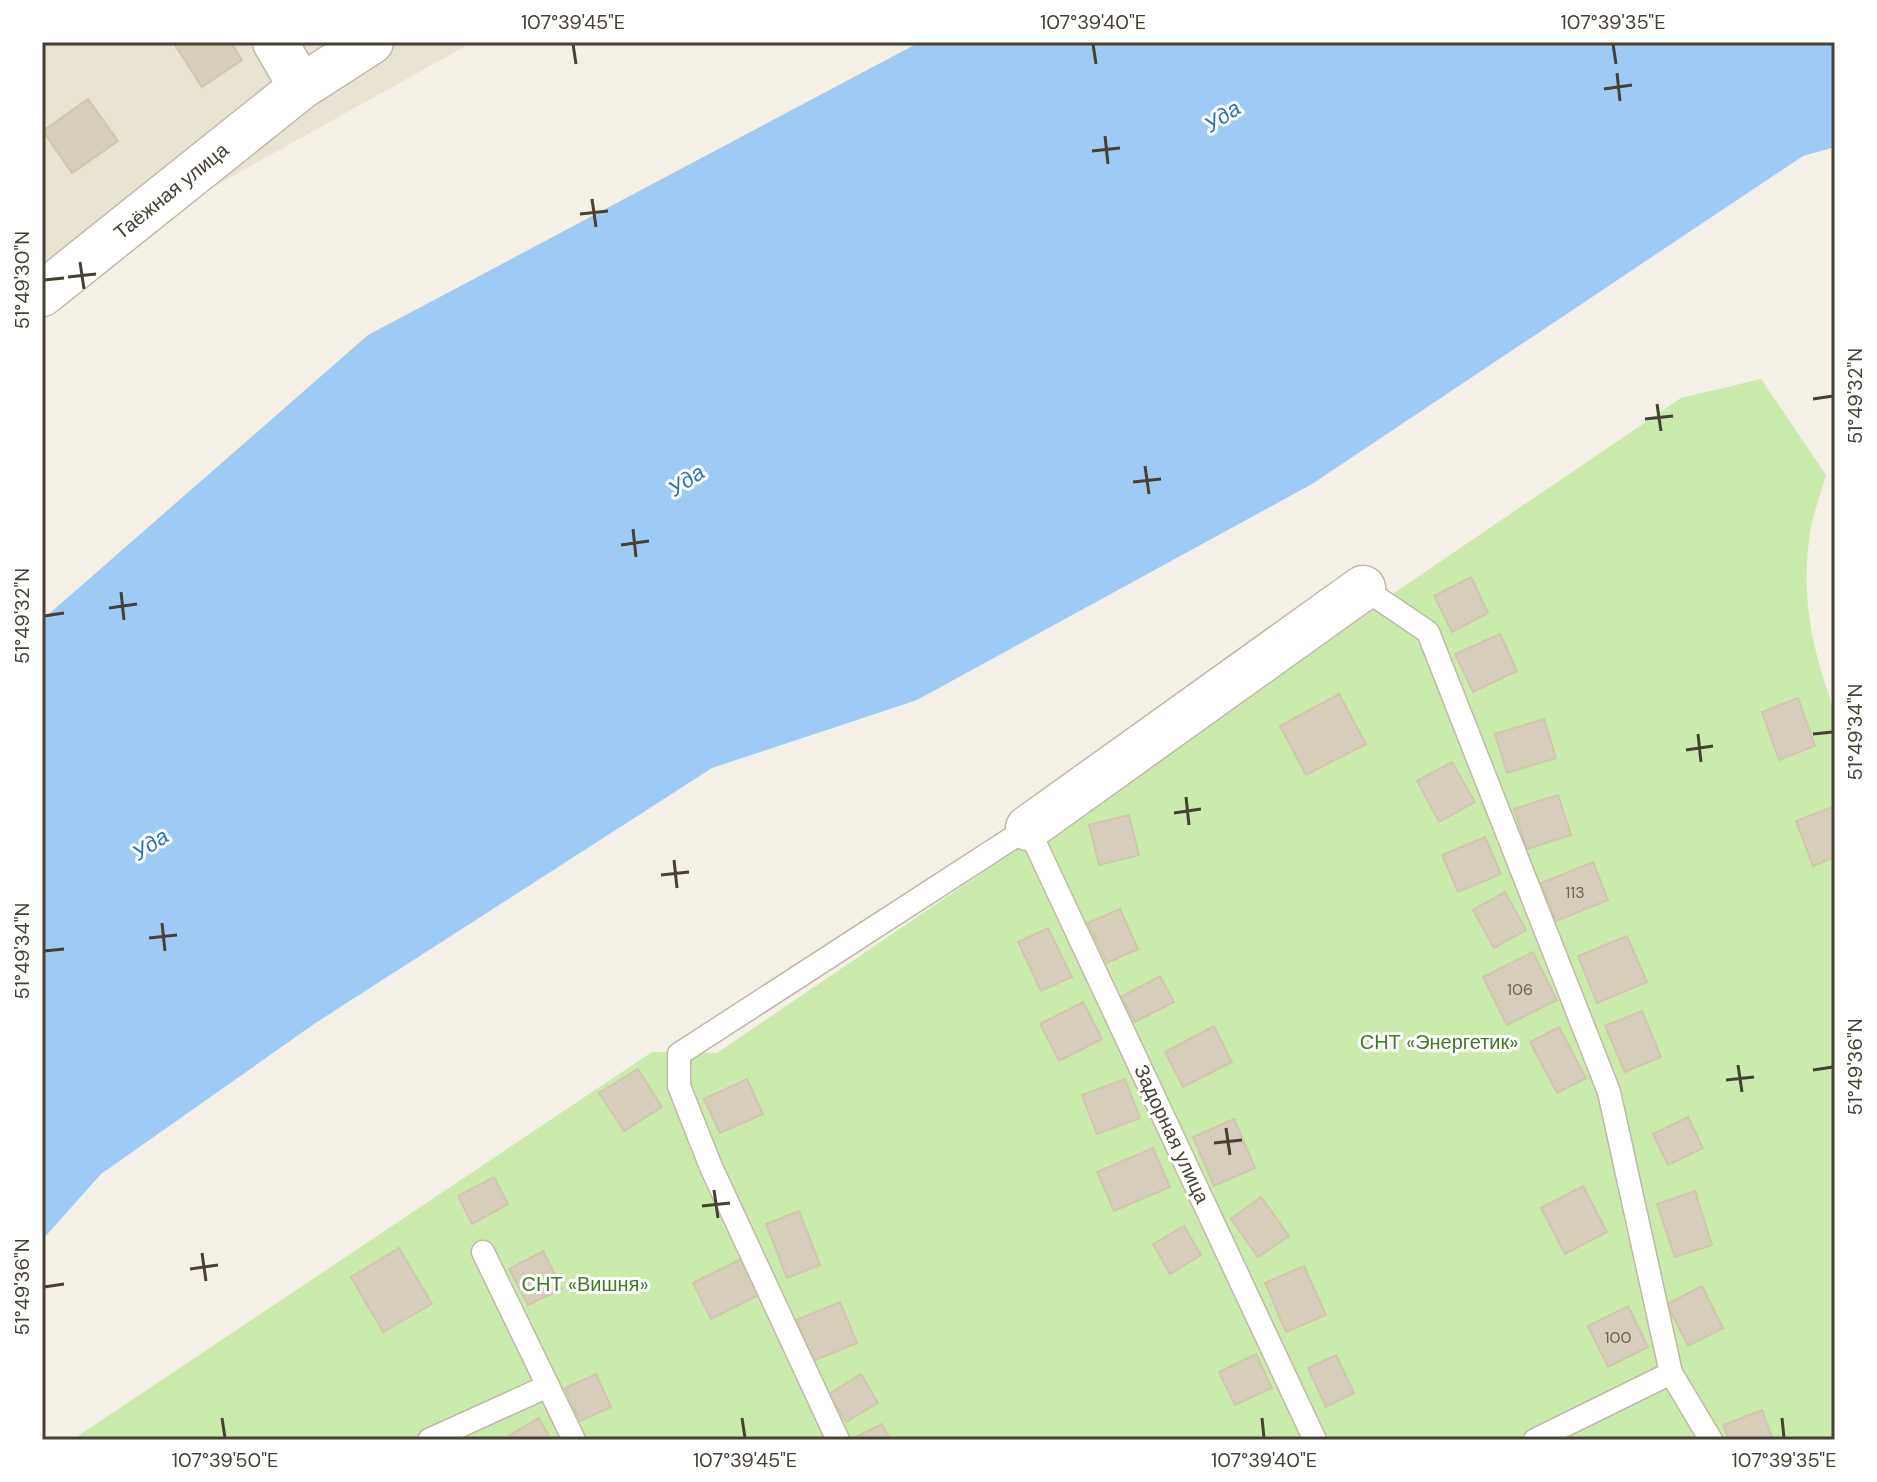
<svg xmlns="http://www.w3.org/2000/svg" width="1877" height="1482" font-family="'DM Sans',sans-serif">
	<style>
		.residential { fill: #e8e3d3 }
		.green { fill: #caebab }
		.water { fill: #9dcbf5 }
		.building { fill: #d6cdba; stroke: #d1c6ad; stroke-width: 2 }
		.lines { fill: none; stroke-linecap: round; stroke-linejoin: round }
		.lane-casing { stroke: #c0b9a7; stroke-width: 25 }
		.street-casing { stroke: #c0b9a7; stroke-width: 47 }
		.lane { stroke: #fff; stroke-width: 22 }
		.street { stroke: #fff; stroke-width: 44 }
		.ticks { fill: none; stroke: #474134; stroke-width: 3 }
		.labels { text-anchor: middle; stroke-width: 6; stroke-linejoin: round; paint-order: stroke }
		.number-label { font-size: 16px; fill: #6b6456 }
		.street-label { font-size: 20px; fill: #474134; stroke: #fff }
		.park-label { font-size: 20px; fill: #3f7c24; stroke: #fff }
		.water-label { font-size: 22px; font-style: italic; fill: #2772ba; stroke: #fff }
		.neatline { fill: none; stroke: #474134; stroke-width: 3 }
		.ticks-label { font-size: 20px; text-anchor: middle; fill: #474134 }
	</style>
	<rect width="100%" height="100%" fill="#f4f0e5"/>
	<polygon class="residential" points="42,42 473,42 105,247 42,300"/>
	<path class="green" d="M1761 379 1826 475C1820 496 1811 519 1809 541 1801 603 1814 655 1835 712V1440H72L652 1052 717 1053 1681 398Z"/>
	<polygon class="water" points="920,42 1835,42 1835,147 1803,156 1312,484 917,700 712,768 317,1022 101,1174 42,1240 42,620 368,335"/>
	<g class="building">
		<polygon points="173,42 231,42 242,60 202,87"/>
		<polygon points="88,99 118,141 72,173 43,131"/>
		<polygon points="1471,577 1488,613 1452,632 1434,596"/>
		<polygon points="1500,634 1517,671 1473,692 1455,654"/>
		<polygon points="1339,694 1366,744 1306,775 1280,726"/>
		<polygon points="1798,698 1815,746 1779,760 1762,712"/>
		<polygon points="1544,719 1556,758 1507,773 1495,734"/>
		<polygon points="1452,762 1475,802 1439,822 1417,781"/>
		<polygon points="1558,795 1571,835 1527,849 1514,809"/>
		<polygon points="1835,806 1835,857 1813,866 1796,821"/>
		<polygon points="1129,815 1139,855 1099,865 1089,825"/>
		<polygon points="1485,837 1501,874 1458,892 1442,855"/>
		<polygon points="1593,862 1608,900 1556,921 1541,883"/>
		<polygon points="1505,892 1526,930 1494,948 1473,910"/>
		<polygon points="1120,909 1138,949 1107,963 1088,923"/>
		<polygon points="1048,928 1072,977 1041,991 1018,942"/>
		<polygon points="1627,936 1647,982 1597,1003 1578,956"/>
		<polygon points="1533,952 1557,1000 1507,1025 1483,977"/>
		<polygon points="1160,976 1174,1002 1135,1022 1121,997"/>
		<polygon points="1083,1002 1102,1039 1059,1061 1040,1024"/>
		<polygon points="1642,1011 1661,1057 1625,1072 1605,1026"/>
		<polygon points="1214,1026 1232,1062 1183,1087 1165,1052"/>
		<polygon points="1559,1027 1586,1078 1557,1093 1530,1042"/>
		<polygon points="638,1069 662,1107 624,1131 599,1093"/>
		<polygon points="747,1079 763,1114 720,1133 704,1099"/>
		<polygon points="1125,1079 1140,1118 1097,1134 1082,1095"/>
		<polygon points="1688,1117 1703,1148 1668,1165 1653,1134"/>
		<polygon points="1234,1119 1255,1168 1214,1186 1193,1137"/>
		<polygon points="1153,1148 1170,1187 1114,1211 1097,1172"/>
		<polygon points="494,1177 508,1204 472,1224 458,1196"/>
		<polygon points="1583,1186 1607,1232 1565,1254 1541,1208"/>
		<polygon points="1695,1191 1712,1245 1675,1257 1657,1204"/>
		<polygon points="1261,1197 1289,1236 1258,1257 1231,1219"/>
		<polygon points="799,1211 820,1265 787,1278 766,1224"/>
		<polygon points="1184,1226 1201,1255 1170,1274 1153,1244"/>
		<polygon points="399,1248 432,1304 383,1332 351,1277"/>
		<polygon points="543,1251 562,1289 528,1305 509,1269"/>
		<polygon points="741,1259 759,1295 711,1319 693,1283"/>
		<polygon points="1304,1266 1326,1315 1286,1332 1265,1283"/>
		<polygon points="1702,1286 1723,1328 1688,1346 1667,1304"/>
		<polygon points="840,1302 857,1343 813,1361 796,1320"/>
		<polygon points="1628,1306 1648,1347 1608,1367 1588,1326"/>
		<polygon points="1256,1354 1272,1388 1235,1405 1219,1372"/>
		<polygon points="1336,1355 1354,1393 1326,1407 1308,1368"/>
		<polygon points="596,1374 611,1407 580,1421 565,1388"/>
		<polygon points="861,1374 878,1403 846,1422 829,1394"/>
		<polygon points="1762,1410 1773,1440 1729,1440 1723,1425"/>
		<polygon points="539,1418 551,1440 506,1440 505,1438"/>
		<polygon points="882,1424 890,1440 855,1440 854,1438"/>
	</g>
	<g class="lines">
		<g class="lane-casing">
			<g id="lane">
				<polyline points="1363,588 1428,632 1609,1092 1671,1373 1711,1440"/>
				<polyline points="483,1252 548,1386"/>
				<polyline points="429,1440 548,1386 574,1440"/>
				<polyline points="838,1440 711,1167 679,1086 679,1054 1028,828 1315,1440"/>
				<polyline points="1535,1440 1671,1373"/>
			</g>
		</g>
		<g class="street-casing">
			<g id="street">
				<polyline points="275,42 301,87 371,42"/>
				<polyline points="42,294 301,87"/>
				<polyline points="1028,828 1363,588"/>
			</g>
		</g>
		<use href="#lane" class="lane"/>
		<use href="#street" class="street"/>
	</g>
	<path class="ticks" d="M573 44 576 64M1093 44 1096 64M1613 44 1616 64M1617 73 1620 101M1604 89 1632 85M1105 136 1108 164M1092 151 1120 148M592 199 596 227M580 214 608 211M80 262 84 289M68 277 96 274M44 280 64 278M1813 399 1833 396M1657 404 1661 431M1645 419 1673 416M1145 466 1149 494M1133 482 1161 479M633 529 636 557M621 545 649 541M121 592 124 620M109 608 137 604M44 616 64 613M1698 734 1701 762M1813 734 1833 732M1686 750 1713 746M1186 797 1189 825M1174 813 1201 809M674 860 677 888M661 875 689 872M162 923 165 951M149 938 177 935M44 951 64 949M1738 1065 1742 1092M1813 1070 1833 1067M1726 1080 1754 1077M1226 1128 1230 1155M1214 1143 1242 1140M714 1190 718 1218M702 1206 730 1203M202 1253 206 1281M190 1269 218 1265M44 1287 64 1284M222 1418 225 1438M742 1418 745 1438M1262 1418 1264 1438M1782 1418 1784 1438"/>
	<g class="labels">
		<g class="number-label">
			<text x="1575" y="898">113</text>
			<text x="1520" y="995">106</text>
			<text x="1618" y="1343">100</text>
		</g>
		<g class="street-label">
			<text transform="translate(171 191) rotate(-39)" y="7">Таёжная улица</text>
			<text transform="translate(1172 1134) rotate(65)" y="7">Задорная улица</text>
		</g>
		<g class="park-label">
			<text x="1439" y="1049">СНТ «Энергетик»</text>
			<text x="585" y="1291">СНТ «Вишня»</text>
		</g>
		<g class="water-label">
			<text transform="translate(1222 116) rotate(-34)" y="8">Уда</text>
			<text transform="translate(686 480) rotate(-34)" y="8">Уда</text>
			<text transform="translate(150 844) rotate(-34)" y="8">Уда</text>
		</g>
	</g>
	<rect width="1877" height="1482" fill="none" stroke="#ffffff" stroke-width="88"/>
	<rect x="44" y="44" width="1789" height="1394" class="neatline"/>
	<g class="ticks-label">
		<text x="573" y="29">107°39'45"E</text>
		<text x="1093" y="29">107°39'40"E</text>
		<text x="1613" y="29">107°39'35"E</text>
		<text transform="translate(22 280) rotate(-90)" y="7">51°49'30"N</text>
		<text transform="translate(1855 396) rotate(-90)" y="7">51°49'32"N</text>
		<text transform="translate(22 616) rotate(-90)" y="7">51°49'32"N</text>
		<text transform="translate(1855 732) rotate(-90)" y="7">51°49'34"N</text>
		<text transform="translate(22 951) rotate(-90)" y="7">51°49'34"N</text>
		<text transform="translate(1855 1067) rotate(-90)" y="7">51°49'36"N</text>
		<text transform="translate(22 1287) rotate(-90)" y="7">51°49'36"N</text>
		<text x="225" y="1467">107°39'50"E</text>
		<text x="745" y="1467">107°39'45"E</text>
		<text x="1264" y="1467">107°39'40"E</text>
		<text x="1784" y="1467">107°39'35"E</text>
	</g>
</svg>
